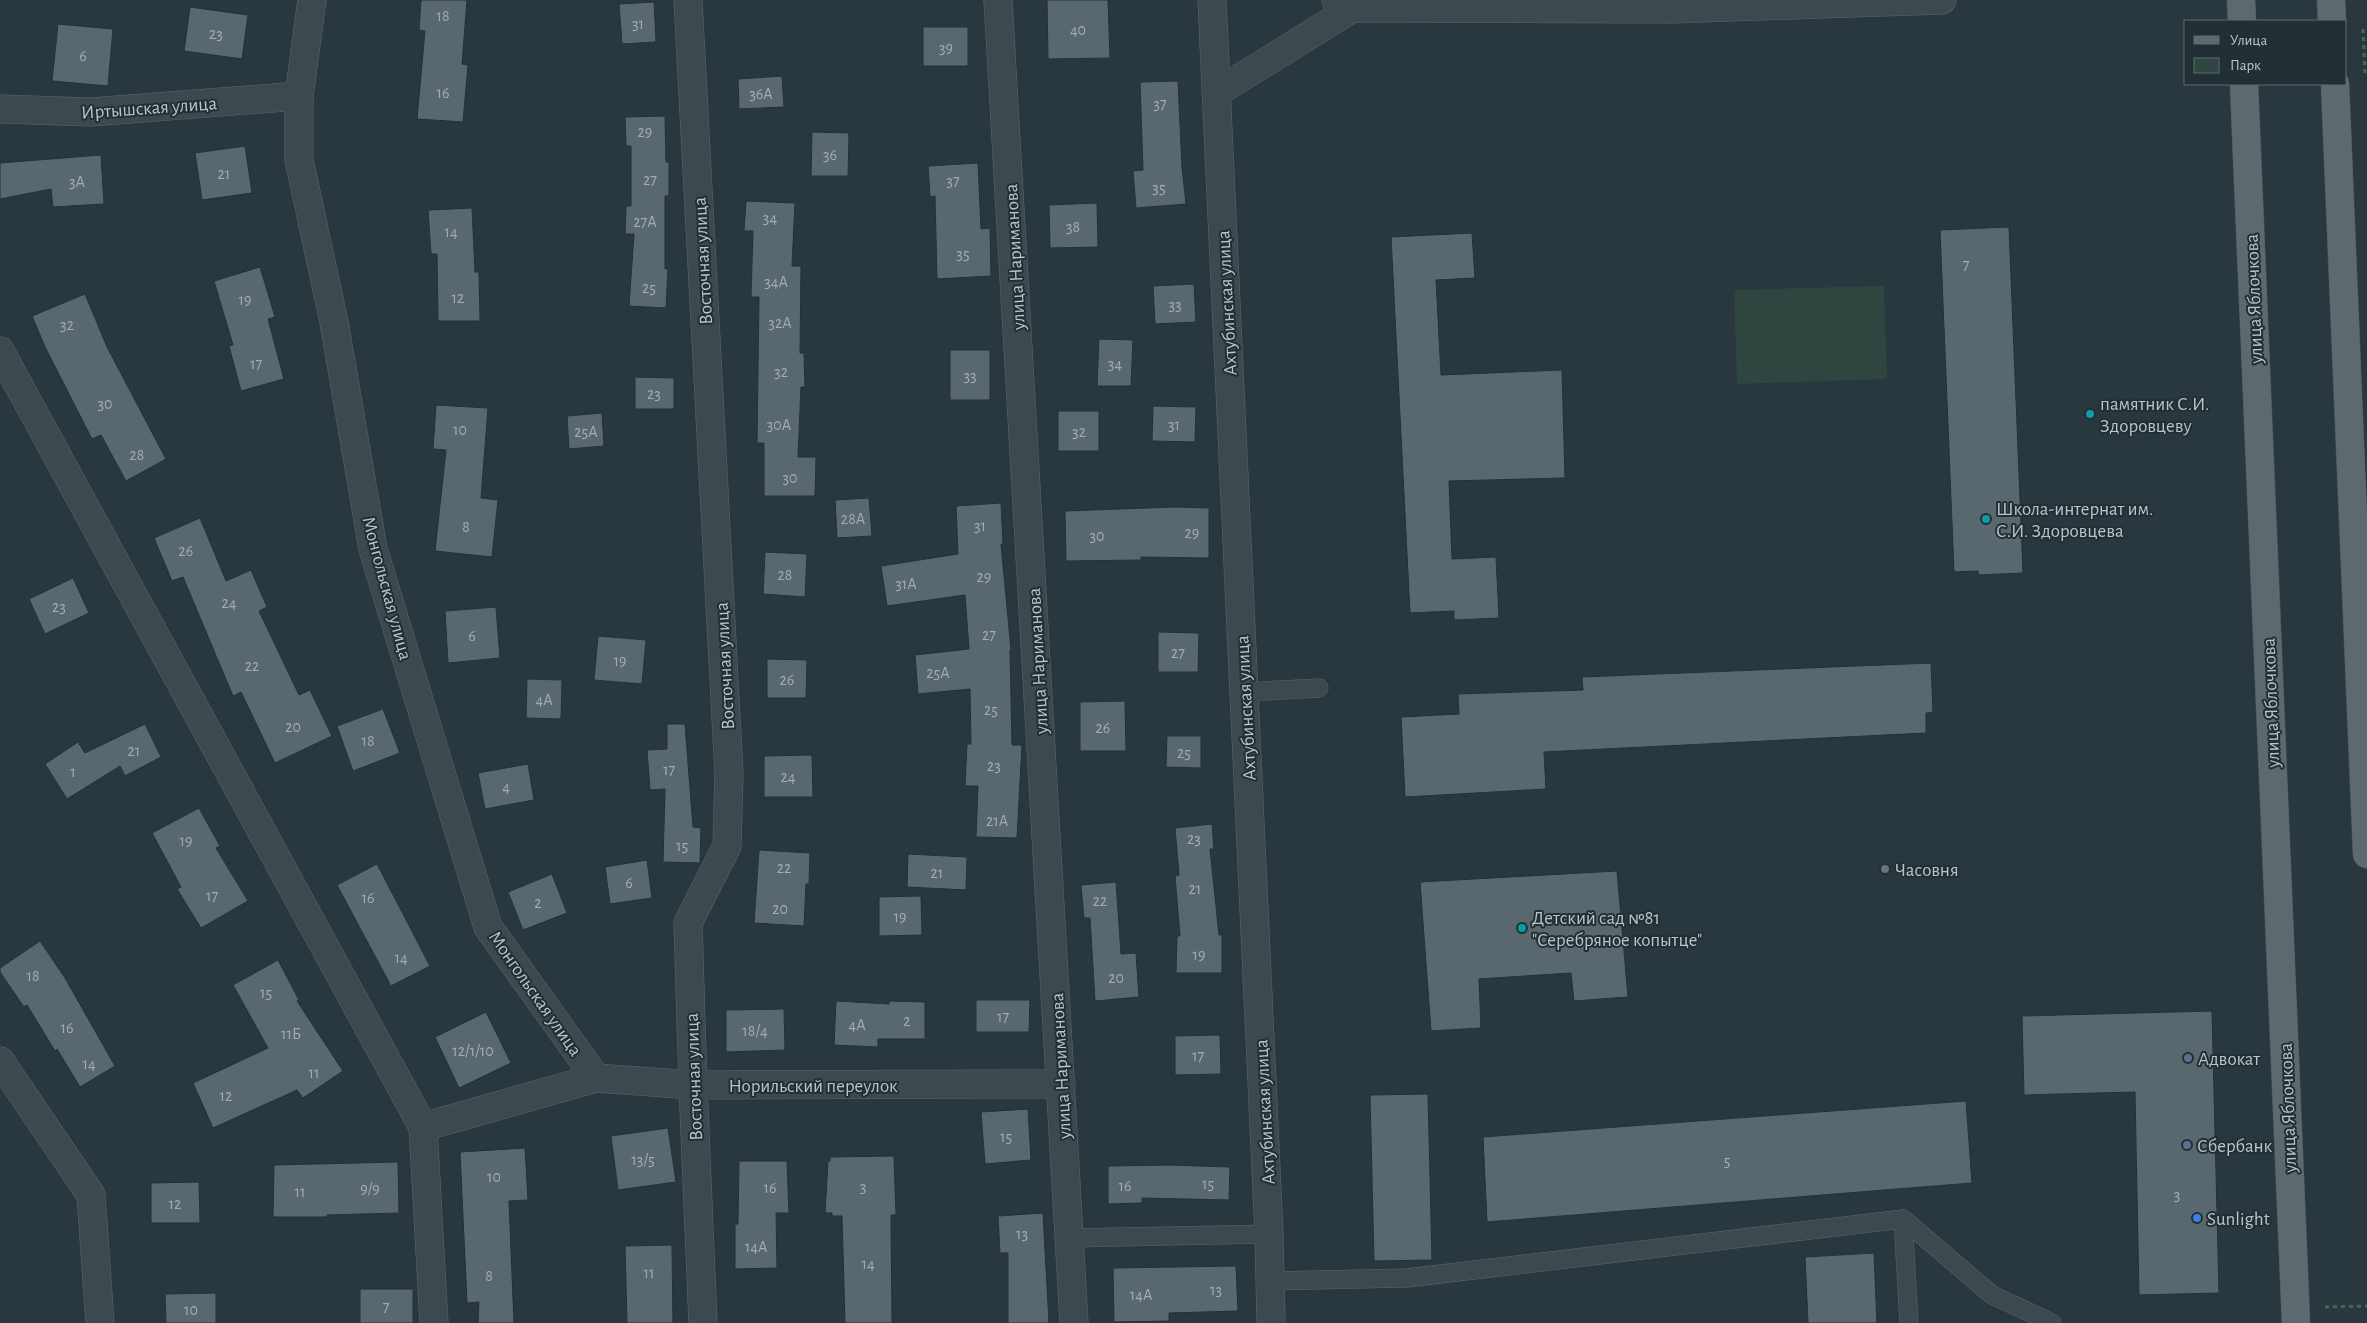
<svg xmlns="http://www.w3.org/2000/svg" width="2367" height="1323" font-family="'Alegreya Sans',sans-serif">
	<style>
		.green { fill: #2f4540 }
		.building { fill: #58686e; stroke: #243136 }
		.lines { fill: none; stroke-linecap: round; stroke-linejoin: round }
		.service-casing { stroke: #5b676d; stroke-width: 19 }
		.minor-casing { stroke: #5b676d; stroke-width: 29 }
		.primary-casing { stroke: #475358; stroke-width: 29 }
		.path { stroke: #4d615d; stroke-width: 3; stroke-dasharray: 4 4; stroke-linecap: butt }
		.service { stroke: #3d494f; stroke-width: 18 }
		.minor { stroke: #3d494f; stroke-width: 28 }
		.primary { stroke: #5c696f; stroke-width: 28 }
		.culture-dot { fill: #0f9aa8; stroke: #222f35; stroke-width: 2 }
		.worship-dot { fill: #6b7280; stroke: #222f35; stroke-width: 2 }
		.service-dot { fill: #5c6f8a; stroke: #222f35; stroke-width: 2 }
		.shop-dot { fill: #3f7fe0; stroke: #222f35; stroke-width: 2 }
		.labels { text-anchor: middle; stroke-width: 4; stroke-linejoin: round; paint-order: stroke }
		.number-label { font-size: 16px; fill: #a2adb3 }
		.street-label { font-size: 19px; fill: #bac4ca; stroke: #222f35 }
		.poi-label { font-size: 19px; fill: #bac4ca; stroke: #222f35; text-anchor: start }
	</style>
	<rect width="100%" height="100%" fill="#29383f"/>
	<polygon class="green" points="1884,286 1887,379 1737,384 1734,290"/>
	<g class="building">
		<polygon points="421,0 467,0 462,64 468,65 463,122 417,119 425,31 419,30"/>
		<polygon points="1047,0 1108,0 1110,58 1048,59"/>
		<polygon points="654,2 656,42 622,44 619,4"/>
		<polygon points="190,7 248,15 242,59 184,51"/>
		<polygon points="58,24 113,29 108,86 52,81"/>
		<rect x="923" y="27" width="45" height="39"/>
		<polygon points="782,76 784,107 739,109 738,79"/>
		<polygon points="1178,81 1182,167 1186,204 1136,208 1133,171 1143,170 1140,82"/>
		<polygon points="665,116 666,162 669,162 669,196 665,196 665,269 668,269 666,308 629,306 634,234 625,234 626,206 631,206 631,146 626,146 625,117"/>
		<polygon points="812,132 849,133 848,176 811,176"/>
		<polygon points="245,146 252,193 202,200 195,153"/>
		<polygon points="101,155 104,204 53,207 51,189 0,199 0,163"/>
		<polygon points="978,163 981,229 990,228 991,276 937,279 935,196 930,197 928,166"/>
		<polygon points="746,201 795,203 792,266 801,266 800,353 804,353 805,387 801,387 798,457 816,457 815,496 764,496 764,443 757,443 759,297 751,297 753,231 744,231"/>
		<polygon points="1097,203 1098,247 1050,248 1049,205"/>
		<polygon points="472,208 475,272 479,272 480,321 438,321 437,254 431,254 428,210"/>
		<polygon points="2009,227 2023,573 1978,575 1978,571 1954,572 1940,230"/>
		<polygon points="1472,233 1475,278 1436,280 1441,375 1562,370 1565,478 1449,481 1452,559 1496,557 1499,618 1454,620 1454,611 1410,613 1391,237"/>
		<polygon points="260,267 275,317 268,319 284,379 241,391 229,346 233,345 214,281"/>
		<polygon points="1194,284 1196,322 1155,324 1153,286"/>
		<polygon points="85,294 107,347 166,459 126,481 101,435 92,439 45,347 32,316"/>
		<polygon points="1099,339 1133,340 1131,386 1097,386"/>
		<rect x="950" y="350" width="40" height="50"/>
		<polygon points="635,377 674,378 674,409 635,409"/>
		<polygon points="436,405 488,408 481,498 498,500 492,557 435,551 446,450 433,449"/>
		<polygon points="1153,406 1196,407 1195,442 1152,441"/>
		<rect x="1058" y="411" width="41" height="40"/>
		<polygon points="602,413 604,446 569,449 567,416"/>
		<polygon points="869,498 872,536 837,538 835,500"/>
		<polygon points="1001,503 1003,544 1001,544 1011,650 1010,650 1012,745 1022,745 1017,838 976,837 978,786 965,786 967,744 971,744 970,689 918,694 915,655 969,649 965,595 887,606 881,566 958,554 956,506"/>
		<polygon points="1175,507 1209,508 1209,558 1141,557 1141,560 1066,561 1065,511"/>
		<polygon points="200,518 226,581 251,570 267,607 259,611 299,695 310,690 332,736 275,763 241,692 233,696 183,577 172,581 154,538"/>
		<polygon points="765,552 807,554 805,597 763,594"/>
		<polygon points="73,578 89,613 45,634 29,599"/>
		<polygon points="496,607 500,658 448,663 445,611"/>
		<polygon points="1158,632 1199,633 1198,672 1158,672"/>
		<polygon points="598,636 646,640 642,684 594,680"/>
		<polygon points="767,659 807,660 806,698 767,698"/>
		<polygon points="1931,663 1933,712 1926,713 1926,733 1544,752 1546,789 1405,797 1401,717 1459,714 1458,694 1583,690 1582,677"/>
		<polygon points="527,679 562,680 561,719 526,718"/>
		<polygon points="1125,701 1126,751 1080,751 1080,702"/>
		<polygon points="383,709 400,753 353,771 337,726"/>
		<polygon points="145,724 161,757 125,776 120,766 67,799 45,764 78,742 85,753"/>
		<polygon points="667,724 685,724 693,827 701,828 700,863 663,862 665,789 650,790 647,750 667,749"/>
		<polygon points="1167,736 1201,736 1201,768 1166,767"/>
		<polygon points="812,755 813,797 764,797 764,756"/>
		<polygon points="528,764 534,800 485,809 478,773"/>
		<polygon points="199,808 220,846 216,848 248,901 201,928 177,889 181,887 152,833"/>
		<polygon points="1212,824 1214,849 1210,849 1219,935 1222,935 1222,973 1176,973 1177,936 1180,936 1175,876 1179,875 1175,828"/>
		<polygon points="759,850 810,853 809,884 806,884 804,926 754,923"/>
		<polygon points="908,854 967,857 966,890 907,887"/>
		<polygon points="647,860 652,898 610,904 605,867"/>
		<polygon points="377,864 430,966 391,986 337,885"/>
		<polygon points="1617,871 1628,997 1574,1001 1571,973 1479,979 1481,1028 1431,1031 1420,882"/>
		<polygon points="552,874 567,913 523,930 508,892"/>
		<polygon points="1116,882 1121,954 1136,953 1139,997 1095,1001 1090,918 1084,918 1081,885"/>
		<polygon points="921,896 922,935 879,936 879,897"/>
		<polygon points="40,941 65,978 115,1066 80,1087 57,1049 55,1051 27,1005 24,1007 0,972 0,968"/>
		<polygon points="278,960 299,1000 297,1001 343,1071 303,1098 297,1090 213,1128 193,1083 268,1048 233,985"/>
		<polygon points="976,1000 1030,1000 1029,1032 976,1032"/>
		<polygon points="836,1001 889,1004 889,1001 925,1002 925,1039 878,1039 878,1047 834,1045"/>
		<polygon points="784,1009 785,1050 726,1052 726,1010"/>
		<polygon points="2212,1011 2219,1293 2139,1295 2135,1092 2024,1095 2022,1016"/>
		<polygon points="486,1012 511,1063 459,1088 435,1037"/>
		<polygon points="1220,1035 1221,1074 1175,1075 1175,1036"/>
		<polygon points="1428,1094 1432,1260 1374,1261 1370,1095"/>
		<polygon points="1966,1101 1972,1183 1487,1222 1483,1137"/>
		<polygon points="1028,1109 1031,1160 985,1164 981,1112"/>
		<polygon points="668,1128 676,1182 618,1190 611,1136"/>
		<polygon points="525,1148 528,1200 509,1201 514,1323 478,1323 479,1302 467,1303 460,1152"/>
		<polygon points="894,1156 896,1215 891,1215 892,1323 845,1323 842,1216 832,1216 832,1213 825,1213 828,1161 830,1161 830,1157"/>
		<polygon points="739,1161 787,1161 789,1213 776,1213 777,1268 735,1269 735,1224 738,1224"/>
		<polygon points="398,1162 399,1213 327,1215 327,1217 273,1217 274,1165"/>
		<polygon points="1170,1165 1230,1167 1229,1200 1142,1198 1142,1203 1108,1204 1108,1166"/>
		<polygon points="199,1182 200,1223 151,1223 151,1183"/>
		<polygon points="1043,1213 1049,1323 1008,1323 1008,1253 1000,1253 998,1216"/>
		<polygon points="672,1245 673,1323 627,1323 625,1246"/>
		<polygon points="1874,1253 1877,1323 1808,1323 1805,1257"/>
		<polygon points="1236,1266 1238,1311 1169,1313 1169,1321 1114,1322 1113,1268"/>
		<rect x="360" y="1289" width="53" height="34"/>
		<polygon points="216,1293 216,1323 166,1323 165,1294"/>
	</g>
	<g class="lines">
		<g class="service-casing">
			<g id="service">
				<polyline points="1244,692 1319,688"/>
				<polyline points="1903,1219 1909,1323"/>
				<polyline points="1069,1238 1269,1234"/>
				<polyline points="1269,1281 1407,1278 1903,1219 1992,1295 2052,1323"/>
			</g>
		</g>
		<g class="minor-casing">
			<g id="minor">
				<polyline points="312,0 299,96 299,160 334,322 373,549 488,927 596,1078"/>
				<polyline points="688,0 729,774 727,846 688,923 693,1085 703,1323"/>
				<polyline points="998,0 1074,1323"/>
				<polyline points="1212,0 1269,1234 1271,1323"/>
				<polyline points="1336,0 1353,8 1670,9 1942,0"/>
				<polyline points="1216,93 1353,8 1353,0"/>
				<polyline points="0,109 91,112 299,96"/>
				<polyline points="0,351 423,1127 434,1323"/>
				<polyline points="0,1061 91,1195 100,1323"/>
				<polyline points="423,1127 596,1078 693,1085 1061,1084"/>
			</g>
		</g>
		<g class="primary-casing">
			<g id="primary">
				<polyline points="2241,0 2242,21"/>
				<polyline points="2331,0 2332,21"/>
				<polyline points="2244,84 2296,1323"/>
				<polyline points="2335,84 2367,854"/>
			</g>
		</g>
		<g class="path">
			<polyline points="2363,29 2365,73"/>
			<polyline points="2325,1307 2367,1306"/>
		</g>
		<use href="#service" class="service"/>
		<use href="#minor" class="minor"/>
		<use href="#primary" class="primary"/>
	</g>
	<g class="culture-dot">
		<circle cx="2090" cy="414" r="5"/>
		<circle cx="1986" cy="519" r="5"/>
		<circle cx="1522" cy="928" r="5"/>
	</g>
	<circle class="worship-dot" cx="1885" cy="869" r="5"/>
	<g class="service-dot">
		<circle cx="2188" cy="1058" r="5"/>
		<circle cx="2187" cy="1145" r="5"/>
	</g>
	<circle class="shop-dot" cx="2197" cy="1218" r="5"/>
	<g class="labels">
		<g class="number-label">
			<text x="443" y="21">18</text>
			<text x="638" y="29">31</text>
			<text x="1078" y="35">40</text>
			<text x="216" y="39">23</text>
			<text x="946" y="53">39</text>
			<text x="83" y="61">6</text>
			<text x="443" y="98">16</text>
			<text x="761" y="99">36А</text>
			<text x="1160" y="109">37</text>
			<text x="645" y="137">29</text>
			<text x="830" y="160">36</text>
			<text x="224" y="179">21</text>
			<text x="650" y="185">27</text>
			<text x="953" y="186">37</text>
			<text x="77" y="187">3А</text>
			<text x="1159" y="193">35</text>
			<text x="770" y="223">34</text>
			<text x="645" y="227">27А</text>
			<text x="1073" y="232">38</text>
			<text x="451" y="237">14</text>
			<text x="963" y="259">35</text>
			<text x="1966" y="270">7</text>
			<text x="776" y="287">34А</text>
			<text x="649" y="293">25</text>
			<text x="458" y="303">12</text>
			<text x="245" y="305">19</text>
			<text x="1175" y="310">33</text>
			<text x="780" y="328">32А</text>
			<text x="67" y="330">32</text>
			<text x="256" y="369">17</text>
			<text x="1115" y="369">34</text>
			<text x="781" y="377">32</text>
			<text x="970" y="381">33</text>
			<text x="654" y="399">23</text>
			<text x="105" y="409">30</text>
			<text x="779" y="430">30А</text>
			<text x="1174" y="430">31</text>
			<text x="460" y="435">10</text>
			<text x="586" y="437">25А</text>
			<text x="1079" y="437">32</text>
			<text x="137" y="460">28</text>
			<text x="790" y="483">30</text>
			<text x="853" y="524">28А</text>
			<text x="980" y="531">31</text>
			<text x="466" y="532">8</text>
			<text x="1192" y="538">29</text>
			<text x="1097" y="541">30</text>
			<text x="186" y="556">26</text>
			<text x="785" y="580">28</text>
			<text x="984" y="582">29</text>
			<text x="906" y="589">31А</text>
			<text x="229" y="608">24</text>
			<text x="59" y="612">23</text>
			<text x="989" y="640">27</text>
			<text x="472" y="641">6</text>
			<text x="1178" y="658">27</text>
			<text x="620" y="666">19</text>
			<text x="252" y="671">22</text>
			<text x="938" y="678">25А</text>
			<text x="787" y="685">26</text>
			<text x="544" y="705">4А</text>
			<text x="991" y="715">25</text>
			<text x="293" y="732">20</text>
			<text x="1103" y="733">26</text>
			<text x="368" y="746">18</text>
			<text x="134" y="756">21</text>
			<text x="1184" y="758">25</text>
			<text x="994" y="771">23</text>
			<text x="669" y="775">17</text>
			<text x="73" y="777">1</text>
			<text x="788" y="782">24</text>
			<text x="506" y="792">4</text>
			<text x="997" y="826">21А</text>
			<text x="1194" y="844">23</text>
			<text x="186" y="846">19</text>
			<text x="682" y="851">15</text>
			<text x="784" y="873">22</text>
			<text x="937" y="878">21</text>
			<text x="629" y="888">6</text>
			<text x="1195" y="894">21</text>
			<text x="212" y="901">17</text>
			<text x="368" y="903">16</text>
			<text x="1100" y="906">22</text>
			<text x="538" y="908">2</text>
			<text x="780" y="914">20</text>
			<text x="900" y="922">19</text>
			<text x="1199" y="960">19</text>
			<text x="401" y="963">14</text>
			<text x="33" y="981">18</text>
			<text x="1116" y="983">20</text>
			<text x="266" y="998">15</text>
			<text x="1003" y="1022">17</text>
			<text x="907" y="1026">2</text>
			<text x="857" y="1030">4А</text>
			<text x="67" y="1033">16</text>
			<text x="755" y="1036">18/4</text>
			<text x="291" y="1039">11Б</text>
			<text x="473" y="1056">12/1/10</text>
			<text x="1198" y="1061">17</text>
			<text x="89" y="1069">14</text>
			<text x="314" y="1078">11</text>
			<text x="226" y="1101">12</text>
			<text x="1006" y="1142">15</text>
			<text x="643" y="1165">13/5</text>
			<text x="1727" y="1166">5</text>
			<text x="494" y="1182">10</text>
			<text x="1208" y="1189">15</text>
			<text x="1125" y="1191">16</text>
			<text x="863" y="1192">3</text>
			<text x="770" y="1193">16</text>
			<text x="370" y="1194">9/9</text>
			<text x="300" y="1197">11</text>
			<text x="2177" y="1200">3</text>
			<text x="175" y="1209">12</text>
			<text x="1022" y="1239">13</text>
			<text x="756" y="1252">14А</text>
			<text x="868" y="1269">14</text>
			<text x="649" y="1278">11</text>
			<text x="489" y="1281">8</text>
			<text x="1216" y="1295">13</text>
			<text x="1141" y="1300">14А</text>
			<text x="386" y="1312">7</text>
			<text x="191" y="1315">10</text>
		</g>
		<g class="street-label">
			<text transform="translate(149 107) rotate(-4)" y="7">Иртышская улица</text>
			<text transform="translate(1014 257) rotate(-93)" y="7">улица Нариманова</text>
			<text transform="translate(702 261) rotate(-93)" y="7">Восточная улица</text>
			<text transform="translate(2253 299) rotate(-92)" y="7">улица Яблочкова</text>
			<text transform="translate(1226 303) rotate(-93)" y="7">Ахтубинская улица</text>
			<text transform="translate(388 588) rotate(75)" y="7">Монгольская улица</text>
			<text transform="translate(1037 661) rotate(-93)" y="7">улица Нариманова</text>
			<text transform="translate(724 666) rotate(-93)" y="7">Восточная улица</text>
			<text transform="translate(2270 703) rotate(-92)" y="7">улица Яблочкова</text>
			<text transform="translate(1245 708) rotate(-93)" y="7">Ахтубинская улица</text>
			<text transform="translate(536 993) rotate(55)" y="7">Монгольская улица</text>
			<text transform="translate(1060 1066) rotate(-93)" y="7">улица Нариманова</text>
			<text transform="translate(693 1077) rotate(-92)" y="7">Восточная улица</text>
			<text x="813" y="1092">Норильский переулок</text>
			<text transform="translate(2287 1108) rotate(-92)" y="7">улица Яблочкова</text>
			<text transform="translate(1264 1112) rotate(-93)" y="7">Ахтубинская улица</text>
		</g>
		<g class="poi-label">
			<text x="2100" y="410">памятник С.И.<tspan x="2100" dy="22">Здоровцеву</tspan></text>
			<text x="1996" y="515">Школа-интернат им.<tspan x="1996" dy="22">С.И. Здоровцева</tspan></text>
			<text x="1895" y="876">Часовня</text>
			<text x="1532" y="924">Детский сад №81<tspan x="1532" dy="22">"Серебряное копытце"</tspan></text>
			<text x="2198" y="1065">Адвокат</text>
			<text x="2197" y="1152">Сбербанк</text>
			<text x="2207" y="1225">Sunlight</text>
		</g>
	</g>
	<rect x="2184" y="20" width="162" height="65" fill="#222f35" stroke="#5f6b71"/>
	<rect x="2194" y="36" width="25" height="8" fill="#5c696f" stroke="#5f6b71"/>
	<text x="2230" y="45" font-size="15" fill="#bac4ca">Улица</text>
	<rect x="2194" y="58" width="25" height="15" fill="#2f4540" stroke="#5f6b71"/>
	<text x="2230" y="70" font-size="15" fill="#bac4ca">Парк</text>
</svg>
